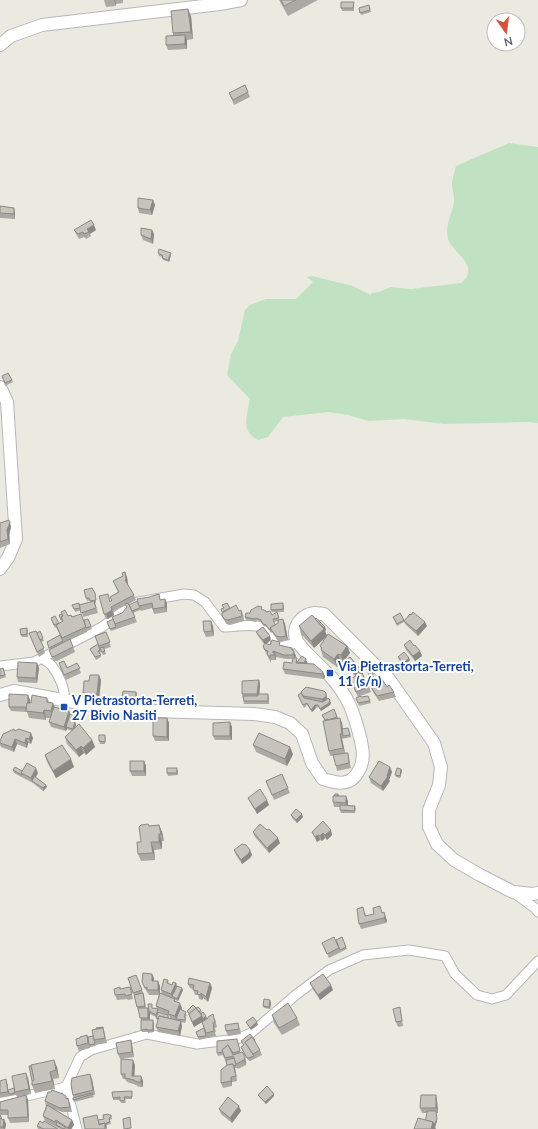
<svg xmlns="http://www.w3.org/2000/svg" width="538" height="1129" font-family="Lato,sans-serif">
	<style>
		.green { fill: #c0e1c2 }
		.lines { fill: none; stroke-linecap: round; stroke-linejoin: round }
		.street-casing { stroke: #b4b7bb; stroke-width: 11 }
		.secondary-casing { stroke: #b5b7bd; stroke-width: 14 }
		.street { stroke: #fff; stroke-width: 9 }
		.secondary { stroke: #fff; stroke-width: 12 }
		.wall { fill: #aba9a3; fill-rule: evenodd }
		.shaded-wall { fill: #8b8985 }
		.building { fill: #c7c4be; stroke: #8b8985 }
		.transit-dot { fill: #1a4fb4; stroke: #fff; stroke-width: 1.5 }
		.labels { text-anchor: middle; stroke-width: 4; stroke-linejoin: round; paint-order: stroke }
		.transit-label { font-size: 13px; font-weight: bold; fill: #164399; stroke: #fff; text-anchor: start }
	</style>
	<rect width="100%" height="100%" fill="#ebeae1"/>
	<path class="green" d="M509 143 538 147V423L528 422 444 424 404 419 368 421 348 415 329 412 283 417 268 437 258 440C240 431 247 415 250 399L227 375 231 354 238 341 245 310 250 305 266 299H296L313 282 307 277 312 276 353 286 370 295 372 293 379 292 391 287 411 289 461 283C482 266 452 253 448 239 445 224 451 217 454 203 455 197 452 190 452 184 452 178 455 172 456 166Z"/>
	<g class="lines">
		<g class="street-casing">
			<g id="street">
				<path d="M42 658C45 661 50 663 52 666 59 675 66 690 64 701"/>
				<path d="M0 666 34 662 102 627 128 607 138 602 184 594 194 595 205 602 224 627C237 627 249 623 261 627 275 631 275 653 298 642"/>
				<polyline points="514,893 535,908 538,912"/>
				<polyline points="66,1087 77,1129"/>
				<polyline points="0,1102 66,1087 80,1057 91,1050 147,1034 197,1044 237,1039 251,1033 297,994 329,970 363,955 409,950 445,956 455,974 477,995 492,999 506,995 538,961"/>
			</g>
		</g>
		<g class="secondary-casing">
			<g id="secondary">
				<polyline points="0,45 11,36 42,25 220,4 241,0"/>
				<polyline points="0,387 7,402 16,539 8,558 0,569"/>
				<path d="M0 695 14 691 117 710 254 714 275 717 290 723 302 734 312 763 323 779C336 783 350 787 358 772 365 761 363 749 360 737 354 713 348 696 331 677 324 669 299 648 296 639 292 626 302 614 315 613 318 613 321 614 324 614L389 679 434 743 441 767 439 785 429 810V827L437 844 454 860 480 875 513 892 533 894 538 893"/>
			</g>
		</g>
		<use href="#street" class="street"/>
		<use href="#secondary" class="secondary"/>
	</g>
	<g class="wall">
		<polygon points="104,0 123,0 123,3 116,4 116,6 106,7"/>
		<polygon points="279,0 318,0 288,16"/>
		<polygon points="354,5 354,11 342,11 341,8"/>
		<polygon points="369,5 371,12 361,15 359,8"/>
		<polygon points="191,16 193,39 187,40 187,49 168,50 166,45 173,36 173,33"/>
		<polygon points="248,92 250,97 234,105 229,93"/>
		<polygon points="153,200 155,205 152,215 139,213 138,208"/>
		<polygon points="0,206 14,208 15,213 15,219 0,218"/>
		<polygon points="74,230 96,230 90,234 91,236 86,239 84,237 79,239 76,234"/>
		<polygon points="152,230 154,234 153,244 143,240 141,235"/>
		<polygon points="158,253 171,255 169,262 163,260 162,257 159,256"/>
		<polygon points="2,376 12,380 13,382 5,386"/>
		<polygon points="0,523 11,527 9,535 10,544 0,548"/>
		<polygon points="127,577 128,584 127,584 134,595 136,600 129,604 129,605 165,599 167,604 167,612 154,614 152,608 141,611 140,610 133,613 137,622 111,631 107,622 113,619 122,613 127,608 126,605 113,612 114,615 108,619 106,619 104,614 108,594 111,602 112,600 110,597 118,592 113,581"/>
		<polygon points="96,596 96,603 95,603 98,613 83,617 81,610 75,612 72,605 80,605 90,602 90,600 87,601 86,598"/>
		<polygon points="284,605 284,612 272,612 271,610"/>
		<polygon points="230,608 239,611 241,610 243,614 244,621 230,625 226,624 222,615"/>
		<path d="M263 610 272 615 277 612 279 620 283 619 285 624 288 640 281 642 278 641 272 632 271 633 266 626 265 627 262 624 261 622 257 620 256 622 246 620 245 617ZM278 621V623L275 625 274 622Z"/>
		<polygon points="400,613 404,621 427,626 418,636 406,625 404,622 397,626 393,617"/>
		<polygon points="59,615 68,616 72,617 86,626 88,619 92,629 87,631 87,632 70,640 75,652 57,661 54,661 49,650 50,650 47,642 60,635 56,627 55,628 51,618 59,624 62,622"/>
		<polygon points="315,619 325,627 326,630 325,631 327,636 347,646 350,653 343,662 341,661 337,667 323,657 321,650 321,649 320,646 326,637 314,648 301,634 299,626"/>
		<polygon points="211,621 213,626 214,636 206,637 204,632"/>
		<polygon points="27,628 28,631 28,637 22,637 21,635"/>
		<polygon points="40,631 44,641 41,642 45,653 39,657 29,633 37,633"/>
		<polygon points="106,632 111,647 104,649 106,654 103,655 100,650 101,652 100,653 101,657 96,660 90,649 98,644 95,636"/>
		<polygon points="256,632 267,644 270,645 281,645 294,651 296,656 295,658 298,662 307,662 306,664 323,672 325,677 324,679 285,674 283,669 292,663 293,659 286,659 276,657 276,660 271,660 271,663 265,651 263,646 264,644 258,636"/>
		<polygon points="404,645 420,651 422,656 415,661 406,650"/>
		<polygon points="398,657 409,658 410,660 405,665 399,660"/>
		<polygon points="345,661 362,673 369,687 371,692 360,696 361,697 368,696 371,703 359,706 356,698 358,697 350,679 355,676 347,665"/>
		<polygon points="37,663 39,668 37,683 18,682 17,677"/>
		<polygon points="59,663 67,668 77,663 81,673 66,680"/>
		<polygon points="3,668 6,677 0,679 0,669"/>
		<polygon points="367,669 373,671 374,678 370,679"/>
		<polygon points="101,680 99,699 85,697 83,693"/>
		<polygon points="259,680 260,685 259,694 269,696 269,704 244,704 242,694"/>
		<polygon points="371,687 387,687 394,692 396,697 379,701 373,692"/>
		<polygon points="136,692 137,694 137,699 123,699 122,697"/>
		<polygon points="28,695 30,700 30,703 31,703 47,698 49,702 55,707 69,711 76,725 75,727 92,740 95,747 86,755 84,753 79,757 67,744 65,737 72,731 67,729 66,731 51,727 49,722 50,718 46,718 46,720 29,718 27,712 11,711 9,707"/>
		<polygon points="298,695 327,698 327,699 331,703 330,705 321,711 319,707 316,708 312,712 307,705 304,708"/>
		<polygon points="334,709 338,718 342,723 343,729 349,730 351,737 342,739 345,753 330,756 329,751 325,721 322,715"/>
		<polygon points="167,718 169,723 169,741 155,741 153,736"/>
		<polygon points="230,722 232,727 232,740 215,740 213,736"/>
		<polygon points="15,731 33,738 31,744 28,743 27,748 17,744 14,752 1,747 0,745 0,741"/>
		<polygon points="106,737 105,744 100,744 99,741"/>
		<polygon points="253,745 293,754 287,766 256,752"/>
		<polygon points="45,755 74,767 56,778 47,762"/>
		<polygon points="349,758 351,768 337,771 336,766"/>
		<polygon points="144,761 146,766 146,776 132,776 130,771"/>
		<polygon points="390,767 392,772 389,780 390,781 383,791 371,783 369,777"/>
		<polygon points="13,770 22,771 38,773 36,777 46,785 47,787 43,791 33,783 14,773"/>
		<polygon points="178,770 178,775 168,776 167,773"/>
		<polygon points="402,771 400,778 396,777 395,775"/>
		<polygon points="282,774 290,793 274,800 266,781"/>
		<polygon points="338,794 339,796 348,801 348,805 356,808 355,813 341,813 340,810 340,807 334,807 333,802 334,796"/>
		<polygon points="248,798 269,805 257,814 250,802"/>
		<polygon points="291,815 303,817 297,823 292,818"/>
		<polygon points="159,825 162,832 164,841 162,841 162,849 154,850 155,860 141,861 138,854 141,842 149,826"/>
		<polygon points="267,830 280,843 269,853 255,837 253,832"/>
		<polygon points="312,832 332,835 327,840 325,838 322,841 320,840 317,842"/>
		<polygon points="234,850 250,850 252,855 250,858 242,864 236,855"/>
		<polygon points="365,912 366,916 384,912 387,921 386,923 361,929 359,924"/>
		<polygon points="342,937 347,949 329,958 322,943 336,940"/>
		<polygon points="136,975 144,995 146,1008 148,1008 150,1013 150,1020 154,1023 154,1032 148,1033 148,1032 142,1032 141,1030 141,1020 139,1010 138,1010 137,1007 134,995 128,978"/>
		<path d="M154 978V981L160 986V993L162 994 161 990 168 980 169 984 172 985 176 983 177 986 183 990 178 1001 175 1000 176 1002 182 1008 181 1010 187 1015 185 1018 186 1020 185 1023 181 1022 182 1026 180 1036 158 1032 156 1027 158 1021 157 1020 156 1017 150 1014 149 1011 152 1004V1008L157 1009 156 1006 159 995H149L144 987 142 982ZM158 1011 169 1015 170 1018H169V1017L158 1013Z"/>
		<polygon points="210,983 212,988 208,1002 203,998 202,1000 199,999 198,995 195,995 193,989 190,988 188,984"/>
		<polygon points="310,983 333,990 320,1000 312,988"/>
		<polygon points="120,987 121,989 131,992 133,999 128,1000 127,999 117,1000 115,995 118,988"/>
		<polygon points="271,1003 270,1009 264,1008 263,1006"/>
		<polygon points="400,1007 401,1012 403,1026 398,1027 396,1022"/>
		<polygon points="196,1008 201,1010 202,1013 206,1016 207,1019 215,1019 217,1027 215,1028 216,1032 215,1032 216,1036 207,1038 207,1036 207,1038 199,1040 196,1032 204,1028 202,1022 194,1027 187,1011"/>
		<polygon points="272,1015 297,1018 300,1025 282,1035 274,1023"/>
		<polygon points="103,1027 107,1043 95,1045 96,1046 90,1047 90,1048 79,1051 77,1046 80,1038 87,1035 88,1037 93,1036 96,1029"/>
		<polygon points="240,1028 241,1034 228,1036 226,1031"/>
		<polygon points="237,1039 240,1052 246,1062 246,1065 238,1069 237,1068 235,1068 237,1081 232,1082 232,1086 223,1088 221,1083 227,1065 223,1055 218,1056 217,1053"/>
		<polygon points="131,1040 132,1045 134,1057 120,1059 118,1054"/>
		<polygon points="255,1040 256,1042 255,1043 260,1050 262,1055 250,1061 248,1060 242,1050 241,1047 244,1046 241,1041"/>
		<polygon points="135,1065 134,1076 141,1076 143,1081 143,1087 139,1087 136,1085 127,1082 125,1079 123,1079 121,1074"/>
		<polygon points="57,1067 59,1078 53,1079 55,1089 35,1093 32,1085"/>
		<polygon points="28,1078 31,1094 17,1097 16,1095 0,1098 0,1081 8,1084 8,1090 14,1088"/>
		<polygon points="92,1079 95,1095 93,1095 94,1097 74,1102 73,1098 74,1098 73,1095"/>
		<polygon points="132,1091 132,1099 125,1099 126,1103 121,1103 120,1100 113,1100 113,1098"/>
		<polygon points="274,1094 274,1096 266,1104 259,1097 258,1095"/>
		<polygon points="26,1095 28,1100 29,1122 10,1123 8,1118 8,1115 1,1115 2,1120 6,1124 5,1129 0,1129 0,1102"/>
		<polygon points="436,1095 437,1100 438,1113 437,1113 437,1121 435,1127 425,1120 426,1118 427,1113 422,1113 420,1108"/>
		<polygon points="67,1099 70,1103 72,1112 62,1112 54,1109 72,1120 74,1125 71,1129 60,1129 45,1121 43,1116 46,1106 45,1101"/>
		<polygon points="219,1109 241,1111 232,1123 221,1114"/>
		<polygon points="97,1115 98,1120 104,1119 109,1115 111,1115 112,1119 110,1120 111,1124 106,1125 107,1129 85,1129"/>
		<polygon points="37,1126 58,1129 38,1129"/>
	</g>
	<g class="shaded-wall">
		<polygon points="114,0 115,0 116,4 116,6"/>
		<polygon points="188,9 191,16 193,39 191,32"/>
		<polygon points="185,35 187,40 187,49 185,44"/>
		<polygon points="153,200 155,205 152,215 150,210"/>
		<polygon points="14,208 15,213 15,219 14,214"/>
		<polygon points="94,225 96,230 90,234 87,229"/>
		<polygon points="152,230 154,234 153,244 151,239"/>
		<polygon points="171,253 171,255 169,262 168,260"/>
		<polygon points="10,522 11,527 9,535 10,544 8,539 7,530"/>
		<polygon points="125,572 127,577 128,584 127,585 125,580"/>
		<polygon points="165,599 167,604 167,612 165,607"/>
		<polygon points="111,607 114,615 108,619 106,614"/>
		<polygon points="283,619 285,624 288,640 286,636"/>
		<polygon points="211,621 213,626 214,636 212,631"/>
		<polygon points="425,622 427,626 418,636 416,631"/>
		<polygon points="325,627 326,630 325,631 327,636 314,648 311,641"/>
		<polygon points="270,636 271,640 265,645 263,640"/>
		<polygon points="347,646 350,653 343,662 341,655"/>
		<polygon points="292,648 296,656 295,659 292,650"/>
		<polygon points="420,651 422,656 415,661 413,656"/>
		<polygon points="275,653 276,658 276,660 274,655"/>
		<polygon points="338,654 341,661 337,667 334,659"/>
		<polygon points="409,658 410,660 405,665 404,663"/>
		<polygon points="306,659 307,662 304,666 304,663"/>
		<polygon points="37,663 39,668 37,683 36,678"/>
		<polygon points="361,670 363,675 357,679 355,674"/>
		<polygon points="323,672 325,677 324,679 322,674"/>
		<polygon points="99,675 101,680 99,699 97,694"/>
		<polygon points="259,680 260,685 259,699 257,694"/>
		<polygon points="326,693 327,698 327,702 323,704 322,699"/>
		<polygon points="28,695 30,700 29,712 27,707"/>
		<polygon points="330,700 331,703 330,705 321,711 320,709"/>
		<polygon points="53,703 56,711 54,719 51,711"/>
		<polygon points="315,705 316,708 312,712 311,710"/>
		<polygon points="44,710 46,718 46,720 43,713"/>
		<polygon points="69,711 71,716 66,727 67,729 66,731 64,727"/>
		<polygon points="74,715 76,725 74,731 73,729"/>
		<polygon points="167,718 169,723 169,741 167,737"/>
		<polygon points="340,718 342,723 344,736 343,736"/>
		<polygon points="230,722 232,727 232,740 230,736"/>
		<polygon points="31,733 33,738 31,744 29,739"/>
		<polygon points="340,734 342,739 345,753 343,748"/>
		<polygon points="26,738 28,743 27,748 25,743"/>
		<polygon points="15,739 17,744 14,752 12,747"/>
		<polygon points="92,740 95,747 86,755 83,748"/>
		<polygon points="81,746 84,753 79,757 76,750"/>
		<polygon points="290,747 293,754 287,766 285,759"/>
		<polygon points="71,759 74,767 56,778 53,771"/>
		<polygon points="144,761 146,766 146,776 144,771"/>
		<polygon points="390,767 392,772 389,780 390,781 383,791 381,786"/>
		<polygon points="36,768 38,773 33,782 32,781 31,778"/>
		<polygon points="401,769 402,771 400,778 400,776"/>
		<polygon points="46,785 47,787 43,791 43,788"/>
		<polygon points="346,796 348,801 348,808 346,803"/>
		<polygon points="267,800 269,805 257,814 255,809"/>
		<polygon points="302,814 303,817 297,823 296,820"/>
		<polygon points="159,825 162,832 164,841 161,834"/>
		<polygon points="331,830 332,835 327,840 325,835"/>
		<polygon points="323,833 325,838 322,841 320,836"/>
		<polygon points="159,834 162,841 162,849 159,842"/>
		<polygon points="318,835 320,840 317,842 315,837"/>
		<polygon points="278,838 280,843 269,853 267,848"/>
		<polygon points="151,842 154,850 155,860 153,853"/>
		<polygon points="250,850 252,855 250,858 242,864 241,860"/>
		<polygon points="384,912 387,921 386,923 384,918"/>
		<polygon points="152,974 154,978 154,986 152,981"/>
		<polygon points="158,981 160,986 160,995 158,990"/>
		<polygon points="176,983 177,988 172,996 171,994"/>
		<polygon points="210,983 212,988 208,1002 206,997"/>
		<polygon points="331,985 333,990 320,1000 318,995"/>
		<polygon points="182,988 183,990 178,1001 177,999"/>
		<polygon points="201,993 203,998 202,1000 201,995"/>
		<polygon points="270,1000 271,1003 270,1009 269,1007"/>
		<polygon points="180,1003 182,1008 178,1019 176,1019 175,1016"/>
		<polygon points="148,1008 150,1013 150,1023 148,1018"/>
		<polygon points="202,1016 206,1016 207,1019 194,1027 192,1022"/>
		<polygon points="153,1020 154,1023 154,1032 153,1030"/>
		<polygon points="181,1021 182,1026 180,1036 178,1031"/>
		<polygon points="257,1022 258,1025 251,1030 250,1028"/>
		<polygon points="131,1040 132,1045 134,1057 132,1052"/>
		<polygon points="245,1057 246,1062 246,1065 244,1060"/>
		<polygon points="54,1060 57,1067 59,1078 56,1070"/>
		<polygon points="133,1060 135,1065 134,1081 132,1076"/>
		<polygon points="233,1064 235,1068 237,1081 236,1076"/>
		<polygon points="50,1072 53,1079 55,1089 52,1081"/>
		<polygon points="26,1073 28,1078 31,1094 29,1089"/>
		<polygon points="90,1074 92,1079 95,1095 93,1090"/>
		<polygon points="141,1076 143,1081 143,1087 141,1082"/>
		<polygon points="231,1077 232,1082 232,1086 231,1081"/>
		<polygon points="274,1094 274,1096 266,1104 265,1102"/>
		<polygon points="26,1095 28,1100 29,1122 28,1117"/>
		<polygon points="436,1095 437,1100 438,1113 436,1108"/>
		<polygon points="239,1106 241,1111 232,1123 230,1118"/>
		<polygon points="436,1111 437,1113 437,1121 435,1127 436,1129 431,1129"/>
		<polygon points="4,1119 6,1124 5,1129 4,1129 3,1127"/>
		<polygon points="72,1120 74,1125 71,1129 68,1129 68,1128"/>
	</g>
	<g class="building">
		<polygon points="281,0 296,0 284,6"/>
		<polygon points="341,2 354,2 353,8 341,8"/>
		<polygon points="369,5 370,10 360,13 359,8"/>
		<polygon points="188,9 191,32 173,33 171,11"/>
		<polygon points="185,35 185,44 166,45 166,36"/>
		<polygon points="245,85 248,92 233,100 229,93"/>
		<polygon points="138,198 153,200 150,210 138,208"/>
		<polygon points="0,206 14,208 14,214 0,213"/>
		<polygon points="91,220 94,225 87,229 89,232 84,234 83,232 78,234 74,230"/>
		<polygon points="141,228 152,230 151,239 141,235"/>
		<polygon points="159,249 171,253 168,260 162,258 163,256 158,253"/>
		<polygon points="8,373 12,380 5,383 2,376"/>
		<polygon points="9,520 10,522 7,530 8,539 0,542 0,523"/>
		<polygon points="125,572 126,579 125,580 134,595 111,607 112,610 106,614 104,614 99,596 108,594 110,602 112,600 110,597 119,592 113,581 123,576 122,573"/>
		<polygon points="92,588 95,593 96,600 90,601 89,598 86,598 84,590"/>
		<polygon points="159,594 160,600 165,599 165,607 153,609 152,603 139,606 137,599 149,597"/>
		<polygon points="94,601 96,608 81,613 79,605"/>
		<polygon points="137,601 140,608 132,611 129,605"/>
		<polygon points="79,603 80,608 74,609 72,605"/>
		<polygon points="128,603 135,617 115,624 112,617 122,613 127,607 125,604"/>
		<polygon points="227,603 230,608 222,612 221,609 224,608 222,605"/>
		<polygon points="283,603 283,609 271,610 271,604"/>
		<polygon points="236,605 239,611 241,610 242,616 228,620 224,619 222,615 222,613"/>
		<polygon points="258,606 262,607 261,609 266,611 266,612 270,611 272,615 277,612 279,618 273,619 275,625 270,628 271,630 270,630 265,624 264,625 261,621 261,620 256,618 255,619 245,617 246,613 250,613 251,610"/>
		<polygon points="65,610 68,616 71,615 72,617 81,614 86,627 62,638 56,625 63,621 61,617 63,616 61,612"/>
		<polygon points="413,612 425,622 416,631 404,621 410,614 411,615"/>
		<polygon points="400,613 404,620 397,624 393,617"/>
		<polygon points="62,614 63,616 61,617 62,619 61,620 59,615"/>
		<polygon points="312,615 324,629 311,641 299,626"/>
		<polygon points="55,616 59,623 54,625 51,618"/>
		<polygon points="316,618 325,627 324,628 315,619"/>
		<polygon points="88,619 91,626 86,628 84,620"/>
		<polygon points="113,619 116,627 110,629 107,622"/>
		<polygon points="283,619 286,636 280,637 276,636 270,628 278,623 278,620"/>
		<polygon points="203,621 211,621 212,631 204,632"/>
		<polygon points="263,627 270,636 263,640 256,632"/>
		<polygon points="27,628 27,634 21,635 20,629"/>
		<polygon points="36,631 44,648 37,652 29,633"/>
		<polygon points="40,631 43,638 40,640 37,633"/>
		<polygon points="106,632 110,642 99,646 95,636"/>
		<polygon points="328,634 347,646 341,655 338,654 334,659 321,650 322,648 320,646"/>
		<polygon points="60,635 63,641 49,648 47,642"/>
		<polygon points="70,639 73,647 55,656 52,657 49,650"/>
		<polygon points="272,640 280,642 279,645 292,648 292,650 294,651 293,655 284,655 273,651 273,653 275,653 274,655 270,655 270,658 267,654 268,651 265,650 263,646 265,643 270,645"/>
		<polygon points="410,640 414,646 415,645 420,651 413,656 404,645"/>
		<polygon points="98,644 100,650 98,651 101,655 95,657 90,649"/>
		<polygon points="103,647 105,651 102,652 100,648"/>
		<polygon points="404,652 409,658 404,663 398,657"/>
		<polygon points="302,656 306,659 304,663 297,662"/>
		<polygon points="350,657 361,670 355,674 345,661"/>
		<polygon points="293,658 297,658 296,663 314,664 323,672 322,674 283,669 284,662 292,663"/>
		<polygon points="64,661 67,668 77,663 80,668 64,675 59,663"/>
		<polygon points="18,662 37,663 36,678 17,677"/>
		<polygon points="370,667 372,669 373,675 369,676 367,669"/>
		<polygon points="3,668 5,675 0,676 0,669"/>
		<polygon points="362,673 369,687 356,692 350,679"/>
		<polygon points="90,675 99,675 97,694 83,693 84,681 89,681"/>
		<polygon points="382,679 387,687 389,685 394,692 377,696 371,687"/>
		<polygon points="259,680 257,694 242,694 242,681"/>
		<polygon points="306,687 324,691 326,693 326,697 322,699 303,696 301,692"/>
		<polygon points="123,691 136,692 136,697 122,697"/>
		<polygon points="301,693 304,698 323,702 328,698 330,700 329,703 320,709 318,705 315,705 311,710 307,703 303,705 298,695"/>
		<polygon points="9,694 28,695 28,703 27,703 27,707 9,707"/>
		<polygon points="258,694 268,694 268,701 244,701 243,696 258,696"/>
		<polygon points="32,695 47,698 47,702 53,703 51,711 44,710 43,713 26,711 27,703 31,703"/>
		<polygon points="360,696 361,697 368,696 370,701 358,703 356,698"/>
		<polygon points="54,707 69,711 64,727 49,722"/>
		<polygon points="334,709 337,717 328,720 328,719 325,720 322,715"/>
		<polygon points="70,714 74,715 75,722 73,729 66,727"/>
		<polygon points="153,718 167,718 167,737 153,736"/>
		<polygon points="340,718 342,734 340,734 343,748 329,751 323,721"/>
		<polygon points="230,722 230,736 213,736 213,723"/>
		<polygon points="79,724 92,740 83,748 81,746 76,750 65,737"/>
		<polygon points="348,728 350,735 343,736 342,729"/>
		<polygon points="14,729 15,731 19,729 31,733 29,739 26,738 25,743 15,739 12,747 0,743 0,741 3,734"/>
		<polygon points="259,733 290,747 285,759 253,745"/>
		<polygon points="99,735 105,735 105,742 99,741"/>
		<polygon points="62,745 71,759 53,771 45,755"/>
		<polygon points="346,753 348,753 349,763 336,766 333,755"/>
		<rect x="130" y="761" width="14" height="10"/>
		<polygon points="379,761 390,767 387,776 388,776 381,786 370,778 369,777"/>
		<polygon points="27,763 36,768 31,778 21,773"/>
		<polygon points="15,767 22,771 21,773 22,775 13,770"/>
		<rect x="167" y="768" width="10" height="5"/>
		<polygon points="397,768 401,769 400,776 395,775"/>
		<polygon points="282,774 288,788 272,795 266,781"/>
		<polygon points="34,776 46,785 43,788 32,781"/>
		<polygon points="260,789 267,800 255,809 248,798"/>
		<polygon points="335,794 338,794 338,796 334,796"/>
		<polygon points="333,796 346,796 346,803 333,802"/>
		<polygon points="340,805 355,806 354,811 340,810"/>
		<polygon points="296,809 302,814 296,820 291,815"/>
		<polygon points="323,821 331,830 325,835 323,833 320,836 318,835 315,837 312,832"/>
		<polygon points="148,824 149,826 159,825 161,834 159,834 159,842 151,842 153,853 138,854 137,842 141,842 139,827 141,825"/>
		<polygon points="260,824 267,830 269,829 278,838 267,848 253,832"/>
		<polygon points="242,844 246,845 250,850 249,853 241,860 234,850"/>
		<polygon points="380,906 382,913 384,912 385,916 384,918 359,924 357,909 363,907 365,916 374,914 373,908"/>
		<polygon points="334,937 339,948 327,954 322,943"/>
		<polygon points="342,937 346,947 340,950 336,940"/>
		<polygon points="143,973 152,974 152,981 158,981 158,990 147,990 147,987 145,988 142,982"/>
		<polygon points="323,974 331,985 318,995 310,983"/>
		<polygon points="136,975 142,990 133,993 128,978"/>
		<polygon points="189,978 210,983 206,997 201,993 201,995 197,994 198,991 193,990 194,985 188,984"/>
		<polygon points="164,979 168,980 167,983 172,985 173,982 176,983 171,994 161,990"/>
		<polygon points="177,986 182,988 177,999 172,996"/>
		<polygon points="120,987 120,989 130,987 132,994 126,996 125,994 115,995 114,989"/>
		<polygon points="143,993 145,1006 137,1007 134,995"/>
		<polygon points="160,993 175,999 174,1001 180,1003 175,1016 168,1014 169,1011 156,1006"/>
		<polygon points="264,999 270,1000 269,1007 263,1006"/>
		<polygon points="288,1003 297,1018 279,1028 272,1015"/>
		<polygon points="148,1004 152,1004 152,1008 158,1009 156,1015 149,1011"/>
		<polygon points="193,1005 196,1008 190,1014 187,1011"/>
		<polygon points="198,1007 201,1010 199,1012 196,1008"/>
		<polygon points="400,1007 402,1021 396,1022 393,1009"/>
		<polygon points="138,1008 148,1008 148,1018 140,1018"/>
		<polygon points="196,1008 202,1016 192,1022 189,1014"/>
		<polygon points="180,1009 186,1012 184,1017 186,1018 185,1020 176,1019"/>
		<polygon points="158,1012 168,1015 168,1018 159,1016 159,1019 156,1018"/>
		<polygon points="203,1012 206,1016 203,1019 201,1014"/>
		<polygon points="213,1014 215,1022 213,1023 214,1027 213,1027 214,1031 206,1033 202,1022 208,1018 208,1017"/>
		<polygon points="159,1016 181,1021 178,1031 156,1027"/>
		<polygon points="253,1017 257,1022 250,1028 246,1022"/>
		<polygon points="141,1020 153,1020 153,1030 147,1030 147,1029 141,1030"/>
		<polygon points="238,1023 239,1029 226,1031 225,1025"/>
		<polygon points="103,1027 103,1028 96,1029 96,1028"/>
		<polygon points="103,1028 105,1038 94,1040 92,1030"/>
		<polygon points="204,1028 206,1036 198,1037 196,1032"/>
		<polygon points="250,1034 255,1040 254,1040 252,1037 245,1042 254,1056 249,1058 247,1058 241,1047 244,1045 241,1041"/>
		<polygon points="87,1035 88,1043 77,1046 76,1039 80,1038 80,1037"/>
		<polygon points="93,1036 95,1044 89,1045 88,1037"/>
		<polygon points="252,1037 260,1050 253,1054 245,1042"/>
		<polygon points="237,1039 240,1051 233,1053 228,1045 222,1050 223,1052 217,1053 217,1041"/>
		<polygon points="131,1040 132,1052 118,1054 116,1043"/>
		<polygon points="228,1045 233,1055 242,1052 243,1053 245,1057 244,1060 236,1064 233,1056 225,1058 222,1050"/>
		<polygon points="234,1058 236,1065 234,1066 233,1064 227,1065 226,1060"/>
		<polygon points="121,1059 133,1060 132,1076 141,1076 141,1082 137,1082 134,1080 125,1078 125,1074 121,1074"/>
		<polygon points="54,1060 56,1070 50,1072 52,1081 32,1085 32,1081 34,1080 31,1065"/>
		<polygon points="233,1064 236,1076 231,1077 231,1081 221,1083 221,1070 227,1065"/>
		<polygon points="29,1066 31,1066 34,1080 32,1081"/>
		<polygon points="26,1073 29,1089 15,1092 12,1076"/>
		<polygon points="90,1074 93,1090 73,1095 71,1084 72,1078"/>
		<polygon points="6,1079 8,1092 0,1093 0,1081"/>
		<polygon points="267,1086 274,1094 265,1102 258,1095"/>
		<polygon points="14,1088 15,1093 9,1094 8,1090"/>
		<polygon points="52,1090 63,1094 66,1096 66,1099 68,1098 70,1107 60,1108 45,1101 48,1092 51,1092"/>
		<polygon points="132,1091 132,1097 124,1097 125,1100 120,1101 120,1097 113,1098 112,1092"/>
		<polygon points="92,1093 93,1094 73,1100 73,1098"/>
		<polygon points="26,1095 28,1117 8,1118 8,1110 0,1110 0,1102"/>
		<polygon points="421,1095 436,1095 436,1108 420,1108"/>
		<polygon points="228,1097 239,1106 230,1118 219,1109"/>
		<polygon points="47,1105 72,1120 68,1128 56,1120 55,1122 43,1116"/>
		<polygon points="427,1111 436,1111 437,1119 434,1125 433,1122 425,1120 426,1118"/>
		<polygon points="108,1114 109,1115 111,1115 111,1117 109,1118 110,1122 106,1123 106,1128 105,1123 99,1124 98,1120 104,1119 103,1115"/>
		<polygon points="0,1115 2,1120 4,1119 3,1127 0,1127"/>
		<polygon points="97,1115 99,1125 105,1123 105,1129 85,1129 83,1118"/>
		<polygon points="130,1117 131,1128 124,1129 123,1119"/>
		<polygon points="418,1118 433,1122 431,1129 414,1129"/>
		<polygon points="40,1121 43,1123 44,1121 58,1129 44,1129 37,1126"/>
		<polygon points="57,1122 65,1127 64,1129 56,1125"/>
	</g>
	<g class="transit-dot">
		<rect x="326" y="669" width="8" height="8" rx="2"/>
		<rect x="60" y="703" width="8" height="8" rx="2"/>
	</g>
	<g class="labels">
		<g class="transit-label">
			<text x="338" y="671">Via Pietrastorta-Terreti,<tspan x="338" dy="15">11 (s/n)</tspan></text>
			<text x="72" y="705">V Pietrastorta-Terreti,<tspan x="72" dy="15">27 Bivio Nasiti</tspan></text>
		</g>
	</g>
	<g transform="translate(506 32) rotate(166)"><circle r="19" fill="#ffffff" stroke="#bdbec0"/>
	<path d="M0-3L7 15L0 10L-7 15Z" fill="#d8523b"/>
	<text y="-6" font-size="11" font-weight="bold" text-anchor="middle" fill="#5a5d61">N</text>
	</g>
</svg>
